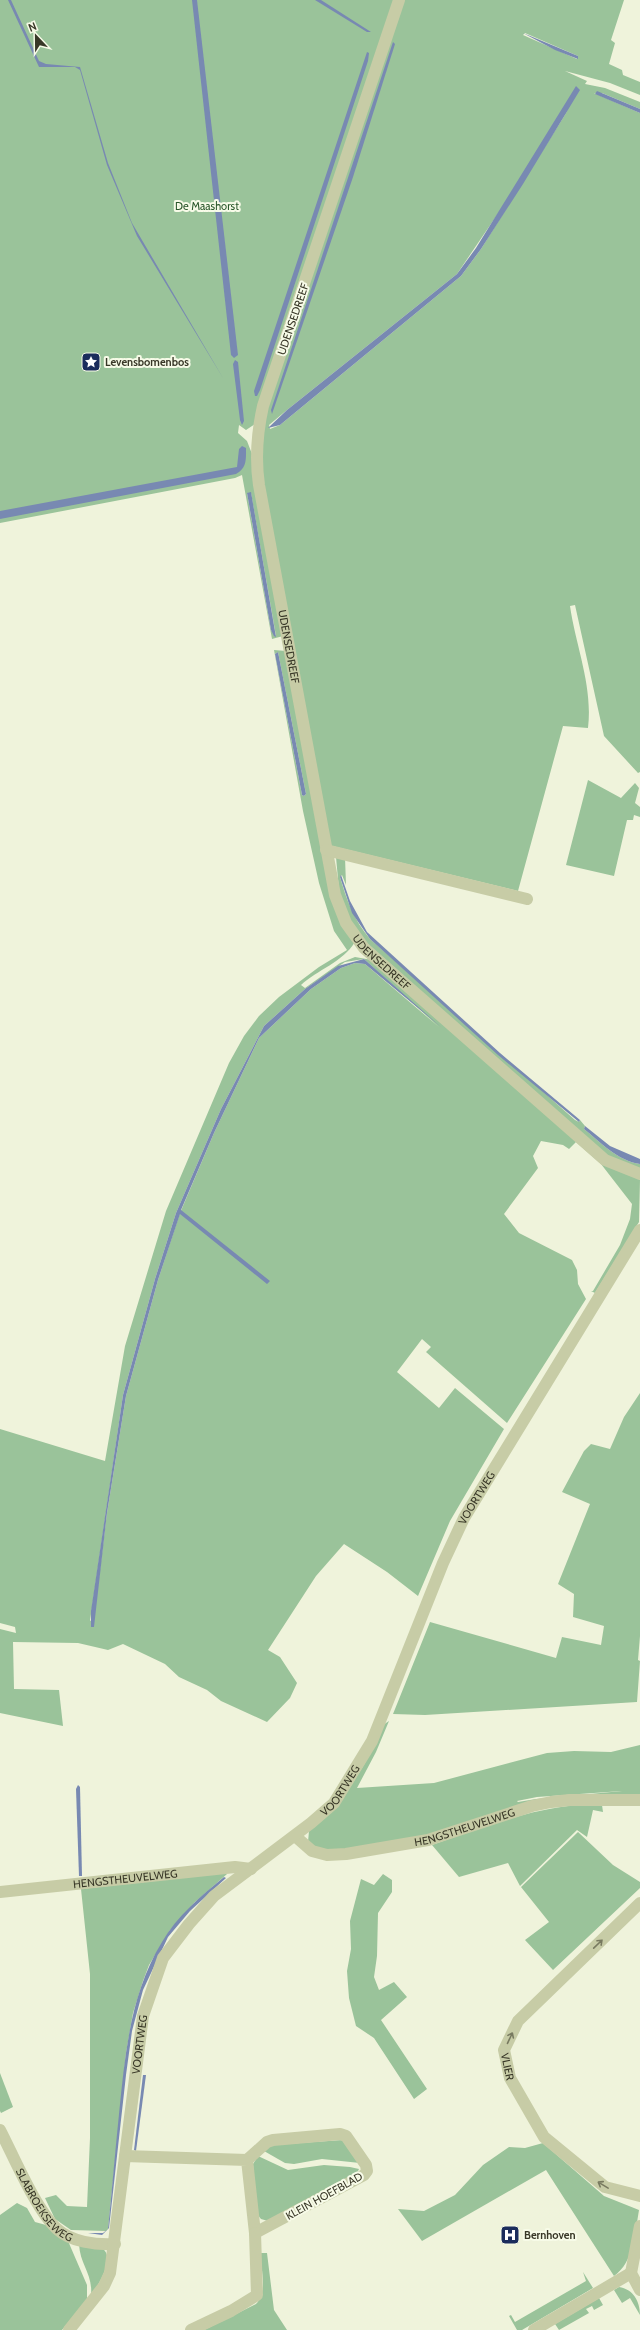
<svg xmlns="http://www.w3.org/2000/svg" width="640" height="2330" font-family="Cabin,sans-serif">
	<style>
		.green { fill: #9ac39a; fill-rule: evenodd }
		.water { fill: #7889b2 }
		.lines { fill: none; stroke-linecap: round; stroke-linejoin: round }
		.minor { stroke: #c7cca6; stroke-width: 12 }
		.oneway { stroke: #787a60 }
		.labels { text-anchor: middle; stroke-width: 4; stroke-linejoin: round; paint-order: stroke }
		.park-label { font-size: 11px; fill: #2a572b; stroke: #f7fbe8 }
		.street-label { font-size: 11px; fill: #383727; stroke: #f7fbe8 }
		.poi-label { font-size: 11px; font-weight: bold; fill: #383727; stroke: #f7fbe8; text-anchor: start }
	</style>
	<rect width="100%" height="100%" fill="#eff3db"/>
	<g class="green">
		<path d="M0 0H624L611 40 615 43 609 64 622 70 623 75 640 82V95L610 83 565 71 587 81 585 84 605 88 640 102V109L602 93H594L640 113V772L638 773 604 736 575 605 570 606C576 647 593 686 588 728L563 726 518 891 328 845 260 476 255 424 246 430 239 425 238 433 247 441 252 454 283 636 272 639 242 475 235 478 0 523ZM525 33 578 56 577 59 523 35ZM568 110 481 249 461 276 280 425 270 429 269 425 287 410 457 274ZM247 493H251L276 636 271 630Z"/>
		<path d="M274 650 286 651 328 880 355 942C343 962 317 970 301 985L305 988 340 963 355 957 372 960 579 1142 640 1180 639 1222 595 1293 591 1291H593L620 1245 630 1219 632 1204 601 1164 576 1142 569 1149 563 1145 541 1141 533 1156 538 1168 504 1214 519 1233 572 1260 577 1270 578 1284 586 1299 507 1423 426 1352 431 1347 422 1339 397 1372 439 1408 455 1388 504 1429 450 1521 418 1596 387 1572 344 1544 316 1576 268 1650 280 1657 297 1683 290 1698 267 1722 221 1701 207 1690 179 1677 165 1664 123 1644 108 1650 78 1643 13 1642 14 1689 59 1690 63 1726 0 1713V1629L16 1633 15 1627 0 1623V1429L105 1461 125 1346 166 1211 229 1063 244 1036 259 1016 279 997 319 967 347 950 334 931 319 883 303 811ZM278 652 306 794 304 796 302 795 275 654ZM364 959 439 1027 365 964 355 963 341 968 311 989 259 1038 214 1133 180 1213 158 1280 126 1396 107 1513 94 1618 90 1621 123 1395 155 1279 176 1213 221 1109 264 1026 305 989 345 962Z"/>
		<polygon points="588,780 621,798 635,783 639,788 635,803 640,807 640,817 634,815 633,820 627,820 614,876 566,865"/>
		<path d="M336 857H345L346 885 342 875 340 877C347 901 354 920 370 939L575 1120 579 1122 580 1120 585 1126 584 1129C600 1142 618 1161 640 1164V1170L602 1153 360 937 340 901Z"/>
		<polygon points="640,1393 640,1636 638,1660 640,1661 637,1702 425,1715 393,1714 430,1622 556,1658 562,1637 601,1645 604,1626 573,1617 574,1594 558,1584 590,1504 562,1492 584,1451 591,1444 610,1449 624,1417"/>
		<path d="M389 1721 376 1752 357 1788 434 1783 547 1753 574 1751 611 1752 640 1745V1797H584L429 1836 343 1851 321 1850 308 1842 309 1831C345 1799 365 1769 383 1725ZM622 1791 536 1799 518 1802 517 1801 537 1797Z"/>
		<path d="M577 1805H602L603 1812 593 1810 587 1837 577 1830 520 1886 508 1863 459 1877 432 1845C480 1828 526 1810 577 1805Z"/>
		<polygon points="578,1832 613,1865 640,1882 640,1888 553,1970 525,1940 549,1922 521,1887"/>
		<polygon points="226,1873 227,1874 195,1902 170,1930 149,1965 143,1981 133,2013 126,2053 108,2229 106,2231 71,2230 55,2219 45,2198 56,2195 67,2206 87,2207 90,2138 90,1974 81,1889"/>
		<polygon points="383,1874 392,1880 392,1892 378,1913 377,1956 374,1977 379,1990 394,1982 407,1997 381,2020 427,2089 414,2099 374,2038 356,2026 349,1998 347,1971 351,1949 350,1921 361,1879 374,1885"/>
		<polygon points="0,2073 13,2107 1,2113 0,2111"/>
		<polygon points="342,2140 360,2163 322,2159 294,2164 285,2163 264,2151 272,2145"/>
		<path d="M543 2143 604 2196 639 2210C635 2233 634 2262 614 2276L546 2170 422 2241 398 2209 424 2211 455 2195 483 2165 509 2147 525 2148Z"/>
		<polygon points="258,2156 288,2170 324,2165 350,2167 359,2169 356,2175 268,2221 261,2219 256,2213 253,2164"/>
		<polygon points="17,2203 27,2208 35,2222 46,2225 68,2241 87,2285 87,2300 62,2330 0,2330 0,2215"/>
		<path d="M79 2244C86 2246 95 2246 101 2248 117 2255 98 2287 91 2295 93 2274 80 2265 79 2244Z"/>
		<path d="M260 2253H267L274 2310 287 2330H204L256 2304C268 2292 261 2269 260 2253Z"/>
		<polygon points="583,2272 593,2288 522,2330 517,2330 509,2316 511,2315 515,2322 586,2281"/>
		<path d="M619 2287C633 2289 640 2301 640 2315L630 2298 622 2303 614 2290Z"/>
		<polygon points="599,2298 603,2305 594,2310 592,2306 586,2309 589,2313 559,2330 555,2324"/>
	</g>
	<g class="water">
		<polygon points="8,0 11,0 39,61 46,64 80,67 108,163 132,223 223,378 137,236 107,165 80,70 75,67 39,67"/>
		<polygon points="192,0 197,0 238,355 234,358 231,355"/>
		<polygon points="315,0 321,0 371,32 367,32"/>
		<polygon points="523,33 578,56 578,59 555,50"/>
		<polygon points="393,42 395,44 353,177 272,414 271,410"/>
		<polygon points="367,52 369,53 368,61 260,390 257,396 255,396 254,391"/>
		<polygon points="576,86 580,90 523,184 481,249 461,276 280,425 268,428 287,410 457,274 476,248"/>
		<polygon points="597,91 640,109 640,113 595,94"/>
		<polygon points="235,360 238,362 244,421 242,425 240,420 233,364"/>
		<path d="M242 446 246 448C246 459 247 468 236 474L0 519V511L237 467 239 449Z"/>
		<polygon points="251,492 276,637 274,636 271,630 247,493"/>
		<polygon points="278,652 306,794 304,796 302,795 275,654"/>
		<polygon points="341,875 350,901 367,932 500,1053 580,1120 579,1122 498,1055 370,939 352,913 340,877"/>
		<polygon points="364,959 441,1027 365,964 355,963 341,968 311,989 259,1038 214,1133 181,1210 270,1281 267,1284 180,1214 158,1280 126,1396 107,1513 94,1627 91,1627 91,1611 123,1395 155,1279 176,1213 221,1109 264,1026 305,989 338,966"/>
		<path d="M585 1126 610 1146 640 1159V1164C618 1161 600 1142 584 1129Z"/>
		<polygon points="78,1785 80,1787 82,1876 79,1876 76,1789"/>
		<path d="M224 1877 226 1878 190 1911 168 1937 143 1990 132 2031 126 2075 109 2228 102 2235 88 2233H103L108 2229C112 2190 115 2152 119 2114 125 2055 130 1994 162 1942 177 1916 201 1896 224 1877Z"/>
		<polygon points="143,2075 146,2075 136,2151 134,2150"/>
	</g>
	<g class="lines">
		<g class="minor">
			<path id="s1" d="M399 0 263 406C257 433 255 458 259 485L335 895 346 923 364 948 605 1160 640 1174"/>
			<polyline points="326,850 527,899"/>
			<path id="s2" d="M295 1836 312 1851 327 1855 346 1854 428 1840 532 1806 551 1802 570 1800H640"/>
			<path id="s3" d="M0 1892 235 1867 251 1869"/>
			<path id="s4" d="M640 1903 518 2021 504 2050 510 2078 544 2137 605 2187 640 2196"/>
			<path id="s5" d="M0 2130C14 2157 36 2210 57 2229 71 2242 96 2245 115 2244"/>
			<polyline points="125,2156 247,2160 267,2142 273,2140 340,2134 346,2136 366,2165 367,2171 364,2175 255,2233 247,2160"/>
			<polyline points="640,2226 631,2273 640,2290"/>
			<path id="s6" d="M69 2330 104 2286 110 2273 143 2016 163 1958 189 1924 214 1896 311 1823 334 1803 372 1741 443 1563 464 1518 640 1230"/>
			<polyline points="191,2330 231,2311 257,2295 255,2233"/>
			<polyline points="534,2330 631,2273"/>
		</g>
	</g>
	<defs><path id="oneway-shaft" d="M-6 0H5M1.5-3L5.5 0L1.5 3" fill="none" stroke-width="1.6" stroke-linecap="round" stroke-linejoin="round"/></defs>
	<g class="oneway">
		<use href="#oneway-shaft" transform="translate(598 1944) rotate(-44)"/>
		<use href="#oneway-shaft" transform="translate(510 2038) rotate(-65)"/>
		<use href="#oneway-shaft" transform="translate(603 2185) rotate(-149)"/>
	</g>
	<defs>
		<g id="sight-square" transform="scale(1)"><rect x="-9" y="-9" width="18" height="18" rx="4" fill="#1a2c5c" stroke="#f7fbe8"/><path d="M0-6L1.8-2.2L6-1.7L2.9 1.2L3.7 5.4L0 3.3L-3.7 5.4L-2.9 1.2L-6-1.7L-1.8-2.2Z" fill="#fff"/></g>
		<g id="hospital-square" transform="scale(1)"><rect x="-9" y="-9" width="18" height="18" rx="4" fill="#1a2c5c" stroke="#f7fbe8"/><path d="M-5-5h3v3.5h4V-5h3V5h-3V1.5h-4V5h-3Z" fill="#fff"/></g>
	</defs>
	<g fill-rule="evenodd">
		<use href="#sight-square" x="91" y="362"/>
		<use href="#hospital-square" x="510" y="2235"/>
	</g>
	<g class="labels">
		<g class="park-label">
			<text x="207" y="210">De Maashorst</text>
		</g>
		<g class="street-label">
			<text transform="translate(293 319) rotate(-71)" y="4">UDENSEDREEF</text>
			<text dy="4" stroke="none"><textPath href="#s1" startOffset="672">UDENSEDREEF</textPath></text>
			<text dy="4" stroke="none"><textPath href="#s1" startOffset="1008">UDENSEDREEF</textPath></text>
			<text dy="4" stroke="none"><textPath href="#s6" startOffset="961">VOORTWEG</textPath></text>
			<text dy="4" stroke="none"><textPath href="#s6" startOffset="637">VOORTWEG</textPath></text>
			<text dy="4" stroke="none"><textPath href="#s2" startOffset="179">HENGSTHEUVELWEG</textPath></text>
			<text dy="4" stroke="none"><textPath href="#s3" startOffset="126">HENGSTHEUVELWEG</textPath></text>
			<text dy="4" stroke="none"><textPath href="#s6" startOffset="301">VOORTWEG</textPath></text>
			<text dy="4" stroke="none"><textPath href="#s4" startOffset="219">VLIER</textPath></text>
			<text transform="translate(324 2196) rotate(-29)" y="4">KLEIN HOEFBLAD</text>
			<text dy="4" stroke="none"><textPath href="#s5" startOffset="88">SLABROEKSEWEG</textPath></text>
		</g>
		<g class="poi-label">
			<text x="105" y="366">Levensbomenbos</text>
			<text x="524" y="2239">Bernhoven</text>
		</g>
	</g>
	<g transform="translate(36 36) rotate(338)" stroke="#f7fbe8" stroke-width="3" paint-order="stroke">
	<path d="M0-3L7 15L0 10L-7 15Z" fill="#383727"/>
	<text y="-6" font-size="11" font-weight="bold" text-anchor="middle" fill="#383727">N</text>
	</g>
</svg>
